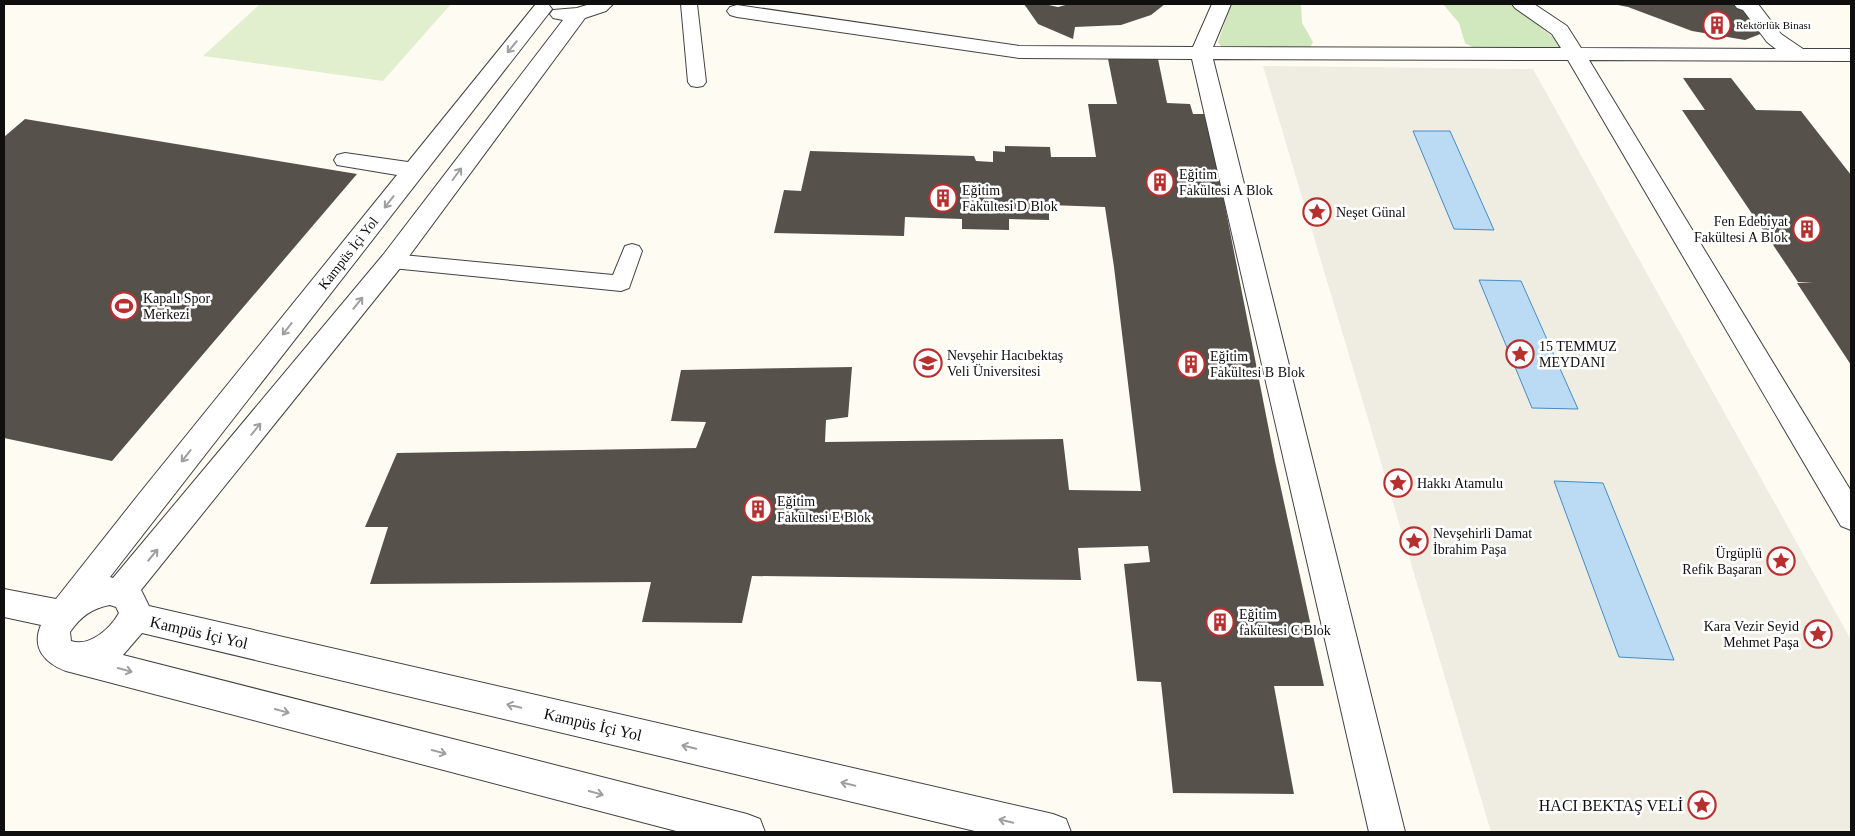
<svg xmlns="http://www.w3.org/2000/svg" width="1855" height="836" font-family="'Times New Roman',serif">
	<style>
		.green { fill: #d1e7bd }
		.pitch { fill: #e2efcf }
		.plaza { fill: #efece1 }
		.water { fill: #badbf3; stroke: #458cc6 }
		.building { fill: #57514c }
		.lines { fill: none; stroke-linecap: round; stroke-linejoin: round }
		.service-casing { stroke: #424242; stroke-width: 2 }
		.pedestrian-casing { stroke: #424242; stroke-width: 2 }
		.minor-casing { stroke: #424242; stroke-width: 2 }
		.service { fill: #fff; fill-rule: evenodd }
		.pedestrian { fill: #fff; fill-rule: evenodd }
		.minor { fill: #fff; fill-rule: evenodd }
		.oneway { stroke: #9f9f9f }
		.labels { text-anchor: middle; stroke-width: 5; stroke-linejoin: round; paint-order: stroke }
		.far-poi-label { font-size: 11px; fill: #0f0f0f; stroke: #fff; text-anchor: start }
		.poi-label { font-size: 14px; fill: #0f0f0f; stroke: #fff; text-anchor: start }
		.street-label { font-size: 14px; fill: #0f0f0f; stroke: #fff }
		.near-street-label { font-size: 16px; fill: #0f0f0f; stroke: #fff }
		.near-poi-label { font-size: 16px; fill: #0f0f0f; stroke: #fff; text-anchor: end }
	</style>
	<rect width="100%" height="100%" fill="#fefcf2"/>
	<g class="green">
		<polygon points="1231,4 1301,4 1302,23 1313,42 1310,48 1223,49 1218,42"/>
		<polygon points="1443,4 1513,4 1561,44 1563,51 1474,48 1465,43 1459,23"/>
	</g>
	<polygon class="pitch" points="260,4 451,4 383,81 203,56"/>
	<polygon class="plaza" points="1263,66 1533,69 1851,640 1851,832 1491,832"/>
	<g class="water">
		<polygon points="1413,131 1450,131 1494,230 1454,229"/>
		<polygon points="1479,280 1521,281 1578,409 1532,408"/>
		<polygon points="1554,481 1603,483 1674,660 1619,657"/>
	</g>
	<g class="building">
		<polygon points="1024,4 1044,4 1058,7 1069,4 1165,4 1151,15 1121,25 1075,27 1073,39 1038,24"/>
		<polygon points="1613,4 1737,4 1756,17 1763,33 1745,40 1692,31 1628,7"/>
		<polygon points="1108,59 1158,59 1167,103 1190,104 1193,114 1207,114 1275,461 1324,686 1274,686 1294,794 1173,793 1161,682 1137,681 1124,564 1150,562 1148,546 1078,548 1081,580 752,576 742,623 642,622 651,582 370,584 388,527 365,527 397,453 696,448 706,422 671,421 681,370 852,367 848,417 826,420 825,442 1063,439 1069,490 1141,491 1114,267 1105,207 1049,205 1049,220 1009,219 1009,230 962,229 962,219 905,217 904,236 774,233 784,190 801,191 810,151 974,156 976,161 993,162 993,151 1005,152 1005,146 1050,147 1051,157 1096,157 1088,104 1117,104"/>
		<polygon points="1683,78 1731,78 1756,110 1801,111 1851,175 1851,365 1797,283 1813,282 1798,282 1682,110 1705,110"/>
		<polygon points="25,119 357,174 112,461 4,438 4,137"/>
	</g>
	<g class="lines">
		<g class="service-casing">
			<g id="service">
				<polygon points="681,4 697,4 706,82 703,86 697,87 691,86 688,82"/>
				<polygon points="632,244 639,246 642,251 629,288 621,291 392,268 385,266 381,261 385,256 392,254 613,275 625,246"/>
			</g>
		</g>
		<g class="pedestrian-casing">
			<polygon id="pedestrian" points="1212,4 1231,4 1213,47 1561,48 1552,34 1515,8 1512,4 1534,4 1567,26 1581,48 1776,49 1767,42 1743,10 1737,8 1734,4 1758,4 1781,34 1803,49 1851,49 1851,61 1589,60 1851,491 1851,530 1841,526 1568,60 1213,59 1405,832 1369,832 1192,59 1019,58 737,17 730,15 727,11 730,7 737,5 1019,46 1193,47"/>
		</g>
		<g class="minor-casing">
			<path id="minor" d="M544 4 549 5 552 9 549 13 110 577 113 578 383 255 563 20 553 18 550 14 553 10 577 8 590 4H613L606 11 585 18 401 267 141 590 149 606 1053 814 1066 819 1071 832H979L142 633 123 655 747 814 760 819 765 832H680L66 671C45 663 31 648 41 625L4 617V589L56 599 139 494 397 175 337 165 334 160 337 155 345 153 408 162 535 5ZM110 605 116 607 119 613C110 629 90 647 71 641L70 632C80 617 92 608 110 605Z"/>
		</g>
		<use href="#service" class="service"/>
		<use href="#pedestrian" class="pedestrian"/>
		<use href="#minor" class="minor"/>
	</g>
	<defs><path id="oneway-shaft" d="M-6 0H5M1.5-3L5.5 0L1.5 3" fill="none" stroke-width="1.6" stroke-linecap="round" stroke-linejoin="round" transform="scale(1.25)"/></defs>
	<g class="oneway">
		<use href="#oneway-shaft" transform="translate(512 47) rotate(129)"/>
		<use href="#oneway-shaft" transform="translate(457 174) rotate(-53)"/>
		<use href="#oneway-shaft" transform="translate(389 202) rotate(128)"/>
		<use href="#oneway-shaft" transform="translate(358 303) rotate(-51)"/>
		<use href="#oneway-shaft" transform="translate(287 329) rotate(128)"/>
		<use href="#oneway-shaft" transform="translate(256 429) rotate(-51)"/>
		<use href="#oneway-shaft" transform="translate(186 456) rotate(128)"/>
		<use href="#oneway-shaft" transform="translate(153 555) rotate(-50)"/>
		<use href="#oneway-shaft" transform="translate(125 670) rotate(15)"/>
		<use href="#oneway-shaft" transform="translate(514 706) rotate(-167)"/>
		<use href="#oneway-shaft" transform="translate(282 711) rotate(15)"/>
		<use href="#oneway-shaft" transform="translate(689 747) rotate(-167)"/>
		<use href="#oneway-shaft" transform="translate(439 752) rotate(15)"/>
		<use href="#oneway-shaft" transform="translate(848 784) rotate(-167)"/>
		<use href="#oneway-shaft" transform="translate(596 793) rotate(15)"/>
		<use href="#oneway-shaft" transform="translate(1006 821) rotate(-167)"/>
	</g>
	<defs>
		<g id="building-ring" transform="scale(1.4375)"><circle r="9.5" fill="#fff" stroke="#b82f2f" stroke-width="1.5"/><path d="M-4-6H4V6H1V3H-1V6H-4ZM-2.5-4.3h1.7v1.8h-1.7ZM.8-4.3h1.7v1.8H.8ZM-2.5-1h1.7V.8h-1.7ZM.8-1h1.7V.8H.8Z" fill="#b82f2f"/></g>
		<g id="sight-ring" transform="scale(1.4375)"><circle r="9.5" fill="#fff" stroke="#b82f2f" stroke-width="1.5"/><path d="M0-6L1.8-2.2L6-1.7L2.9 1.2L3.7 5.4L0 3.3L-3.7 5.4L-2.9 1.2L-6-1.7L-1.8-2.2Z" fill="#b82f2f"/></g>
		<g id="stadium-ring" transform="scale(1.4375)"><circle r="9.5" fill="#fff" stroke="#b82f2f" stroke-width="1.5"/><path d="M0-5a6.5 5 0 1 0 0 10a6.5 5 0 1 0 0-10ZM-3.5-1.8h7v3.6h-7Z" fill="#b82f2f"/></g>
		<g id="university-ring" transform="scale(1.4375)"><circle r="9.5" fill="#fff" stroke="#b82f2f" stroke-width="1.5"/><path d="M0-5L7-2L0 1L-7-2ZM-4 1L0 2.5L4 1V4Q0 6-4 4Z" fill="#b82f2f"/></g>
	</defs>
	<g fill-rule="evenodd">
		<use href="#building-ring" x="1717" y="25"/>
		<use href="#building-ring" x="1160" y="182"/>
		<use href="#building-ring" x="943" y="198"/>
		<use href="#sight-ring" x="1317" y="212"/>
		<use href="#building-ring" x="1807" y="229"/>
		<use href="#stadium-ring" x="124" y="306"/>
		<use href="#sight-ring" x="1520" y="354"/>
		<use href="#university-ring" x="928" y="363"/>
		<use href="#building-ring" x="1191" y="364"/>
		<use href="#sight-ring" x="1398" y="483"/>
		<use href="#building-ring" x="758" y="509"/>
		<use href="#sight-ring" x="1414" y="541"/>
		<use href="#sight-ring" x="1781" y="561"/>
		<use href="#building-ring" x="1220" y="622"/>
		<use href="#sight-ring" x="1818" y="634"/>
		<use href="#sight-ring" x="1702" y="805"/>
	</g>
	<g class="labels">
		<g class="far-poi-label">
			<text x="1736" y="29">Rektörlük Binası</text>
		</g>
		<g class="poi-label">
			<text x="1179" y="179">Eğitim<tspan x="1179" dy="16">Fakültesi A Blok</tspan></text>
			<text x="962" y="195">Eğitim<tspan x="962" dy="16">Fakültesi D Blok</tspan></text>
			<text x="1336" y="217">Neşet Günal</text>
			<text x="1788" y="226" text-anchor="end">Fen Edebiyat<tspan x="1788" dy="16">Fakültesi A Blok</tspan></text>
			<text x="143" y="303">Kapalı Spor<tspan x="143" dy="16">Merkezi</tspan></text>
			<text x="1539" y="351">15 TEMMUZ<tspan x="1539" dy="16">MEYDANI</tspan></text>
			<text x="947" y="360">Nevşehir Hacıbektaş<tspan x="947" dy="16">Veli Üniversitesi</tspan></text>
			<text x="1210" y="361">Eğitim<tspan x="1210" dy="16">Fakültesi B Blok</tspan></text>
			<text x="1417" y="488">Hakkı Atamulu</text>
			<text x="777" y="506">Eğitim<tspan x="777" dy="16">Fakültesi E Blok</tspan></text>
			<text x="1433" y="538">Nevşehirli Damat<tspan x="1433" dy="16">İbrahim Paşa</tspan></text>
			<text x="1762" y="558" text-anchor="end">Ürgüplü<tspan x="1762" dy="16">Refik Başaran</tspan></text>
			<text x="1239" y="619">Eğitim<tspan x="1239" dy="16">fakültesi C Blok</tspan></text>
			<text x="1799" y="631" text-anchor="end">Kara Vezir Seyid<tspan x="1799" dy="16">Mehmet Paşa</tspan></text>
		</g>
		<g class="street-label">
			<text transform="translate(348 253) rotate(-52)" y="5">Kampüs İçi Yol</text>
		</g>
		<g class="near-street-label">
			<text transform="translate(199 632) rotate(13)" y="6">Kampüs İçi Yol</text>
			<text transform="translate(593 724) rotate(13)" y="6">Kampüs İçi Yol</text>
		</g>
		<g class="near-poi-label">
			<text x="1683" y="811">HACI BEKTAŞ VELİ</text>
		</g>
	</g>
	<rect width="1855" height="836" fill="none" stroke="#0f0f0f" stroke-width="10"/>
</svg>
